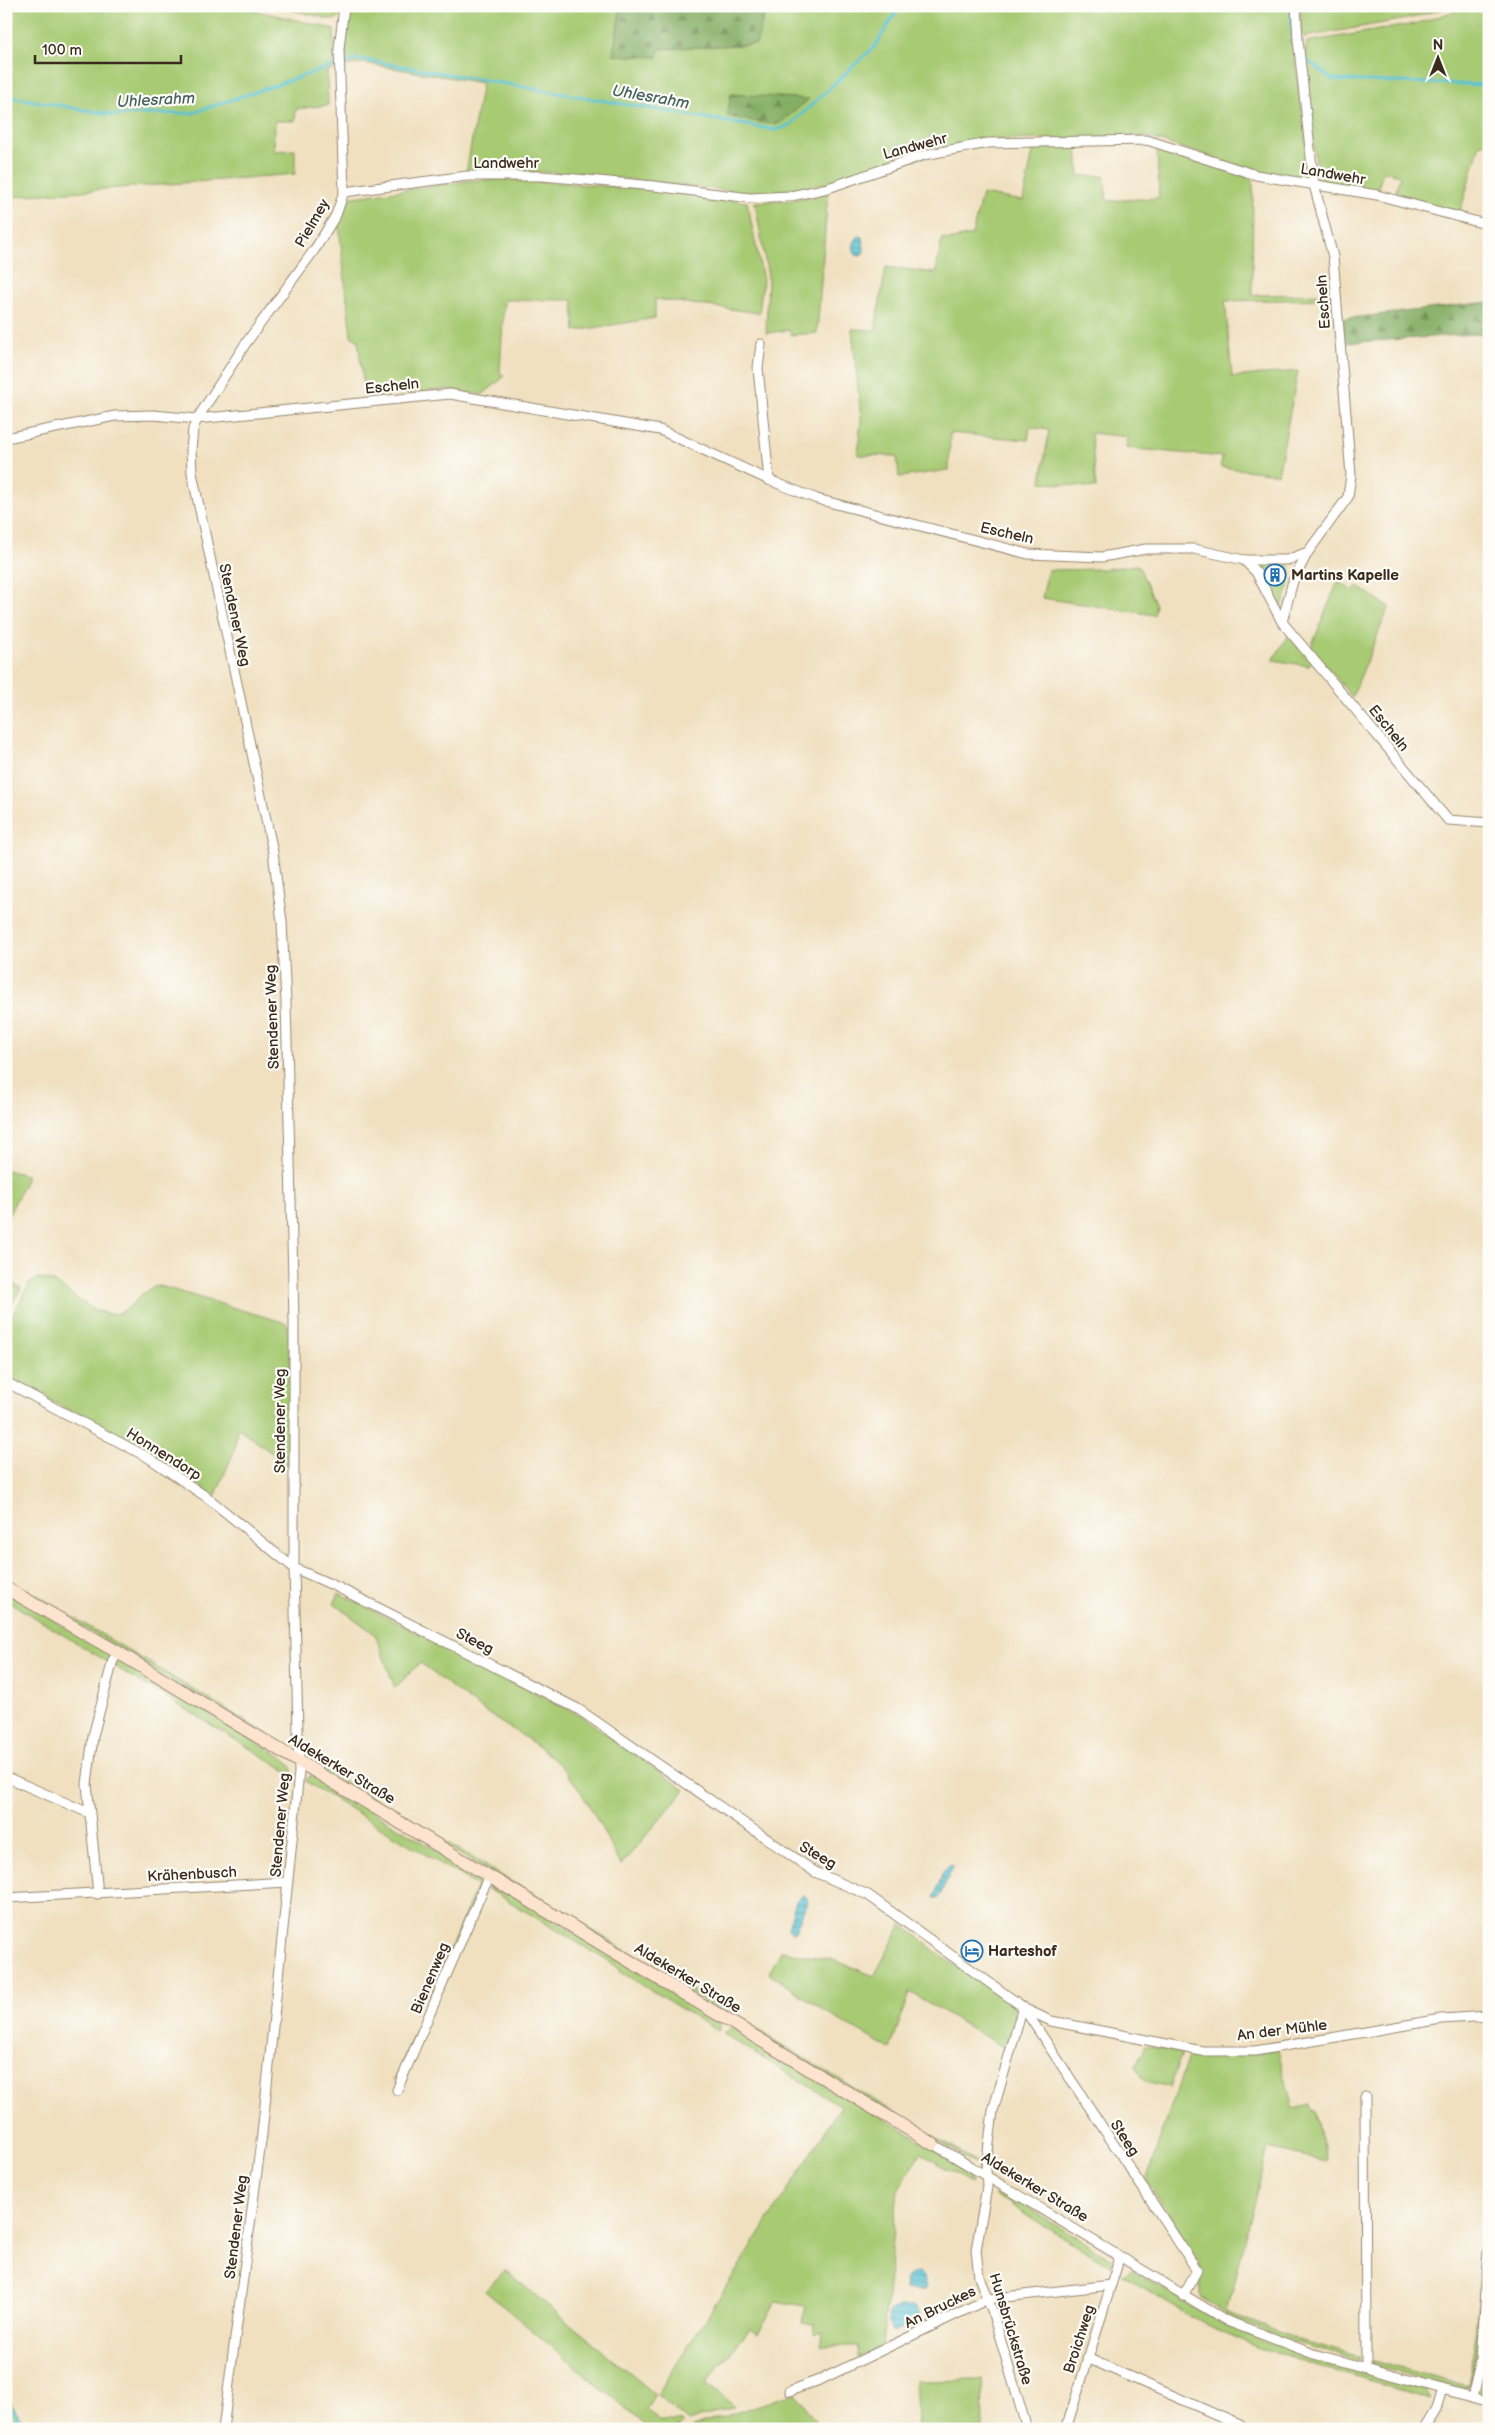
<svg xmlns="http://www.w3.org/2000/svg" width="1495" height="2435" font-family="'Balsamiq Sans',sans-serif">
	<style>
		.green { fill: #a7ca73; stroke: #717a48 }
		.forest { fill: url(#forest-firs); stroke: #606c42 }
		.water { fill: url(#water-rules); stroke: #4a7679 }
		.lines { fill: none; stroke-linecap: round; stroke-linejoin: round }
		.stream { stroke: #59c3d4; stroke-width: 3 }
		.street-casing { stroke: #96856f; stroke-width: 11 }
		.secondary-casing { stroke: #96856f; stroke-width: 14 }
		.street { stroke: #fff; stroke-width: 9 }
		.secondary { stroke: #fde4d1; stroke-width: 12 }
		.labels { text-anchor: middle; stroke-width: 4.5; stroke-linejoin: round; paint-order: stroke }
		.street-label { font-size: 15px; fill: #3b2a1e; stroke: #fdfcf7 }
		.poi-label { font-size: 15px; font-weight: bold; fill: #3b2a1e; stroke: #fdfcf7; text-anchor: start }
		.water-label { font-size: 16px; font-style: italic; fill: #46605e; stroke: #fdfcf7 }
	</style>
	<defs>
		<pattern id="forest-firs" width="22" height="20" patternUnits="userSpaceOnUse" patternTransform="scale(1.25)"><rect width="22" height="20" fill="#85ae65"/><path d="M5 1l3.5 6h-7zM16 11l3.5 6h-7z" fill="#6e8e53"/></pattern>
		<pattern id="water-rules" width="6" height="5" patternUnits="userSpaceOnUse" patternTransform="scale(1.25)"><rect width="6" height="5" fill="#59c3d4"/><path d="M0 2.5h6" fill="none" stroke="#4b9fab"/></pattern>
	</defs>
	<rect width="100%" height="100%" fill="#fdfcf7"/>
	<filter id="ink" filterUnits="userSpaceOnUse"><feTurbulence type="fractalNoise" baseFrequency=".02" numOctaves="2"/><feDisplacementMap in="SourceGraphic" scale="10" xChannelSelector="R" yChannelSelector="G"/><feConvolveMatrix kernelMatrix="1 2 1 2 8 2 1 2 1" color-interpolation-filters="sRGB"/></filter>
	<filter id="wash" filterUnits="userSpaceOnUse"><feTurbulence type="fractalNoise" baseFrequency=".0096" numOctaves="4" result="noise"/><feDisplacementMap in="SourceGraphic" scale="20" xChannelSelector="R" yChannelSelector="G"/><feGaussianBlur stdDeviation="1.12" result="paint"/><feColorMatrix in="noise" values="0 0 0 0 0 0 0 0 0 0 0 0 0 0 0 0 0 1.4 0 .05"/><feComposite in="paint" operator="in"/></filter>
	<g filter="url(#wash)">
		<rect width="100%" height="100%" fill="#f0e0c0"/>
		<g class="green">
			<polygon points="6,6 237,6 334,29 334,69 327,71 328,105 296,109 295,121 275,121 274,151 295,150 295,174 6,197"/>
			<polygon points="275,6 341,6 339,17 334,20"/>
			<polygon points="348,6 621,6 613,55 658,57 658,49 756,44 767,6 1293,6 1293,45 1310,172 1308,180 1255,171 1148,137 985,140 826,184 757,194 609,177 543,172 466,173 482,83 363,63 345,66 346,41 343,40"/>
			<polygon points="1300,6 1451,6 1412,18 1304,37 1301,34"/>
			<polygon points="1471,6 1489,6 1489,144 1480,144 1460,212 1395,196 1400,175 1383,171 1377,192 1318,180 1304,60 1307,42 1415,24"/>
			<polygon points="1077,145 1079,176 1104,176 1107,201 1159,198 1157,147 1253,179 1252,295 1333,294 1333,299 1225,301 1232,377 1298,371 1278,474 1220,467 1223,457 1126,448 1128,437 1091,433 1096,488 1041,482 1049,430 1030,427 1028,440 950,433 949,470 899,477 897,456 858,455 861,418 852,329 875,330 886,267 936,273 942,238 948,240 972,235 982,194 1023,201 1034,146"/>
			<polygon points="502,179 653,189 747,202 763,280 759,313 655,299 655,318 575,331 573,300 504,300 500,372 504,377 482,395 447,389 365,398 358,340 351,336 339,226 334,225 347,198 466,181"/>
			<polygon points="828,192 817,333 791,335 790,330 766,333 768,277 755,202 793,200"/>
			<path d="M1270 563 1276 566 1288 565C1295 575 1286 597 1281 607L1262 574 1254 565Z"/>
			<polygon points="1138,565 1156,605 1154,615 1042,598 1048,570 1105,569"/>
			<polygon points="1338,581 1353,591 1357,586 1389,607 1352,697 1311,647"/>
			<polygon points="1288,636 1311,662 1309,666 1273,660"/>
			<polygon points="6,1170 26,1175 26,1180 6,1220"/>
			<path d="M38 1278C63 1279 84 1313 111 1314 132 1315 139 1287 160 1286L286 1323C294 1332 289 1446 289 1466L237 1427 235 1449 215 1497 150 1453 6 1377V1326L30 1283Z"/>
			<polygon points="6,1280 21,1288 6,1316"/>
			<polygon points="23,1587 292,1749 290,1751 22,1591"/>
			<polygon points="6,1592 110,1654 112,1658 109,1663 6,1600"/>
			<path d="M339 1593 581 1716 685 1790 621 1865C603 1833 588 1797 564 1770 545 1748 521 1735 497 1720 470 1702 445 1682 420 1663L395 1688 375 1634 334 1604Z"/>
			<polygon points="118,1661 121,1661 286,1760 292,1767 292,1774 114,1666"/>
			<polygon points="304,1756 524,1889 521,1891 305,1761"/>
			<polygon points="311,1775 478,1875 478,1887 459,1941 394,2081 477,1886 305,1781"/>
			<polygon points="495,1885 721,2021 718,2031 619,1971 621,1969 497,1894 487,1890"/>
			<polygon points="532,1894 732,2014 728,2016 533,1898"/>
			<polygon points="902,1924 945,1959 996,1991 1016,2009 1006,2049 910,1992 890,2049 832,2016 769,1973 781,1951 834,1960 874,1976"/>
			<polygon points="738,2018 983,2166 979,2166 739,2022"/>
			<polygon points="732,2027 966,2168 972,2184 920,2153 898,2191 882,2346 857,2358 858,2346 821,2346 823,2333 814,2333 815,2324 802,2323 805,2306 776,2301 758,2334 750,2329 706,2383 735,2407 688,2422 657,2395 841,2106 723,2034"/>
			<polygon points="1146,2045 1182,2052 1170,2087 1145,2081 1135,2066"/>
			<polygon points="1278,2050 1293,2109 1310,2105 1312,2112 1315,2111 1327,2161 1268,2148 1227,2312 1299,2340 1361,2357 1356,2360 1286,2340 1232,2318 1200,2297 1200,2263 1146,2180 1189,2054 1255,2054"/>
			<polygon points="1004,2193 1112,2259 1112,2267 994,2195"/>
			<path d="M1489 2194 1478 2347C1475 2362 1473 2377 1464 2390L1374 2366 1370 2360 1467 2386 1474 2348 1487 2195Z"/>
			<polygon points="505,2270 655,2394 646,2409 659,2421 680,2421 683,2424 672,2429 650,2429 485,2291"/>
			<polygon points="1132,2270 1216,2320 1262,2341 1425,2390 1430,2399 1264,2350 1206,2325 1122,2275"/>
			<polygon points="1489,2315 1489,2397 1478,2394 1484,2371"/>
			<polygon points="982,2380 983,2429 918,2429 915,2381"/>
			<polygon points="796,2393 822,2429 693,2429 692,2427"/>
			<polygon points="6,2395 21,2420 28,2429 6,2429"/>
		</g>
		<g class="forest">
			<polygon points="621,6 767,6 756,44 659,49 658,57 613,55"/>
			<polygon points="731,94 809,99 780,123 769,124 727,116"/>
			<polygon points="1489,302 1489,333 1344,343 1342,319"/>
		</g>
		<g class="water">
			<path d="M859 236 863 237 864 252 860 256 856 255C852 249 853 241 859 236Z"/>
			<polygon points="950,1865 953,1867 939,1898 934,1898 943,1872"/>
			<polygon points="803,1894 808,1899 795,1932 792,1933 788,1928 796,1901"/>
			<polygon points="918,2273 924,2278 927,2286 924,2290 905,2289 906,2279 911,2274"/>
			<polygon points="899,2306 915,2306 919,2315 913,2324 892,2332 889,2324 890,2311"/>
		</g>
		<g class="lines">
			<g class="stream">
				<polyline points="1291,6 1292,38"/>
				<polyline points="1307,60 1333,80 1489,85"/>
				<polyline points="347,62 359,59 776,130 790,125 875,46 900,6"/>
				<polyline points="6,96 114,115 192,113 332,66"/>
				<polyline points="6,2400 25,2429"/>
			</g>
		</g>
	</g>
	<g filter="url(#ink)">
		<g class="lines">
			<g class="street-casing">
				<g id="street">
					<polyline points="344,192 467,176 542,176 654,186 750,198 791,196 828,188 924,155 988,143 1147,140 1256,175 1377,195 1489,225"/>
					<polyline points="761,344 758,368 769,480"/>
					<polyline points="6,438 115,416 153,415 197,419 450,394 660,430 769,480 817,499 1028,554 1102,557 1146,549 1194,549 1244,560 1256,572 1282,622 1448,820 1489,823"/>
					<polyline points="1244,560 1287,560 1308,552"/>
					<polyline points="1282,622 1293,581 1308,552 1348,497 1351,475 1333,257 1314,185 1298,40 1296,6"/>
					<polyline points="6,1382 149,1458 208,1498 294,1568 337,1587 578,1709 815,1872 868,1895 1009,1997 1023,2007 1197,2270 1183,2296"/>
					<polyline points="6,1777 89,1813"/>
					<polyline points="98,1894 87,1784 93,1736 113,1660 119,1653"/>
					<polyline points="6,1898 288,1882"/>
					<polyline points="1023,2007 993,2111 986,2168 987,2187 976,2250 979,2277 992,2311 1027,2429"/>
					<polyline points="1023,2008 1051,2021 1202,2051 1255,2051 1441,2019 1489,2016"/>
					<polyline points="397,2090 485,1885 490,1879"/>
					<polyline points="1365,2096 1366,2367"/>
					<polyline points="933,2144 1227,2321 1311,2353 1489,2402"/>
					<polyline points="1087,2358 1240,2425 1238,2429"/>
					<polyline points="790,2391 822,2379 988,2299 1111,2285"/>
					<polyline points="1472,2397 1481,2360 1489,2251"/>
					<polyline points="223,2429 262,2134 299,1772 294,1568 294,1320 286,1003 282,922 273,852 192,473 191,450 193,429 197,419 246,343 315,249 336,215 344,192 339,49 344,6"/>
					<polyline points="1066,2429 1117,2266 1118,2257"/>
					<polyline points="1424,2429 1436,2409 1442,2389"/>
				</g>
			</g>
			<g class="secondary-casing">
				<polyline id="secondary" points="6,1588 119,1653 933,2144"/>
			</g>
			<use href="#street" class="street"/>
			<use href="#secondary" class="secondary"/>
		</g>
	</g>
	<defs>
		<g id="building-ring" transform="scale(1.125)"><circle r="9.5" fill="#fdfcf7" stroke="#1f6fb2" stroke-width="1.5"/><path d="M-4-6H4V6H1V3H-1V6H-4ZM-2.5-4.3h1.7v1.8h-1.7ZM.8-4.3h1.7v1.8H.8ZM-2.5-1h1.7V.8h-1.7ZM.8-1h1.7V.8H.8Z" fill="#1f6fb2"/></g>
		<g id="hotel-ring" transform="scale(1.125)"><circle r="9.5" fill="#fdfcf7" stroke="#1f6fb2" stroke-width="1.5"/><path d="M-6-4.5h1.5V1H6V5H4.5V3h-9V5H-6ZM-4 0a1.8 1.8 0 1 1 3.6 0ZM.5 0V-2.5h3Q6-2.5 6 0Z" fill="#1f6fb2"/></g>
	</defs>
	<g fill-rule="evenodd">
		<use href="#building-ring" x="1275" y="575"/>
		<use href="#hotel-ring" x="972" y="1951"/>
	</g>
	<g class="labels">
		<g class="street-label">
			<text transform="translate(915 146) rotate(-15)" y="5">Landwehr</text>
			<text x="506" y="168">Landwehr</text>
			<text transform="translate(1333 174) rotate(10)" y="5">Landwehr</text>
			<text transform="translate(312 223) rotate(-60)" y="5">Pielmey</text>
			<text transform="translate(1323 302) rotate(-94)" y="5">Escheln</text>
			<text transform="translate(392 386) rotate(-6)" y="5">Escheln</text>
			<text transform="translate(1007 533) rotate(13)" y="5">Escheln</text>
			<text transform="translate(235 615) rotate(78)" y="5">Stendener Weg</text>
			<text transform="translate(1389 728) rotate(51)" y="5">Escheln</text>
			<text transform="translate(272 1017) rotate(-92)" y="5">Stendener Weg</text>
			<text transform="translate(280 1421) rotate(-90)" y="5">Stendener Weg</text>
			<text transform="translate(164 1454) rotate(32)" y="5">Honnendorp</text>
			<text transform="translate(475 1641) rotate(27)" y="5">Steeg</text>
			<text transform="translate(342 1769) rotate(31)" y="5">Aldekerker Straße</text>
			<text transform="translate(280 1825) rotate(-85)" y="5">Stendener Weg</text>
			<text transform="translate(818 1855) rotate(30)" y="5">Steeg</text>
			<text transform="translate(192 1874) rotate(-3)" y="5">Krähenbusch</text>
			<text transform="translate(430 1978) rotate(-67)" y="5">Bienenweg</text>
			<text transform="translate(688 1978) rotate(31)" y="5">Aldekerker Straße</text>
			<text transform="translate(1282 2030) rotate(-7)" y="5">An der Mühle</text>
			<text transform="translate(1125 2138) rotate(57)" y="5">Steeg</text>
			<text transform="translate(1035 2187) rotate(31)" y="5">Aldekerker Straße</text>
			<text transform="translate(236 2227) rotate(-83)" y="5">Stendener Weg</text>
			<text transform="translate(940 2307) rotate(-26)" y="5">An Bruckes</text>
			<text transform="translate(1011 2329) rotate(73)" y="5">Hunsbrückstraße</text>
			<text transform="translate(1079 2339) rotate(-72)" y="5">Broichweg</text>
		</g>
		<g class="poi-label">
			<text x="1291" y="580">Martins Kapelle</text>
			<text x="988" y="1956">Harteshof</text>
		</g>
		<g class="water-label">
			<text transform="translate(651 96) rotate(10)" y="6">Uhlesrahm</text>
			<text transform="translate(156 99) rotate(-3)" y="6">Uhlesrahm</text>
		</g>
	</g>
	<rect width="1495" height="2435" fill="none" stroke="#fdfcf7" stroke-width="25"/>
	<g transform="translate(1438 58)" stroke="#fdfcf7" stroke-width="4" paint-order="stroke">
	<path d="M0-4L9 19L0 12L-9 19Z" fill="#3b2a1e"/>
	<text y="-8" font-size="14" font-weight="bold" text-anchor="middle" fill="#3b2a1e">N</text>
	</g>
	<path d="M35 55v8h146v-8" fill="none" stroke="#3b2a1e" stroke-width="2.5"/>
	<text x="42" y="55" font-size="15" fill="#3b2a1e" stroke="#fdfcf7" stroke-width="4" paint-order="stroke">100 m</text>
</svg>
